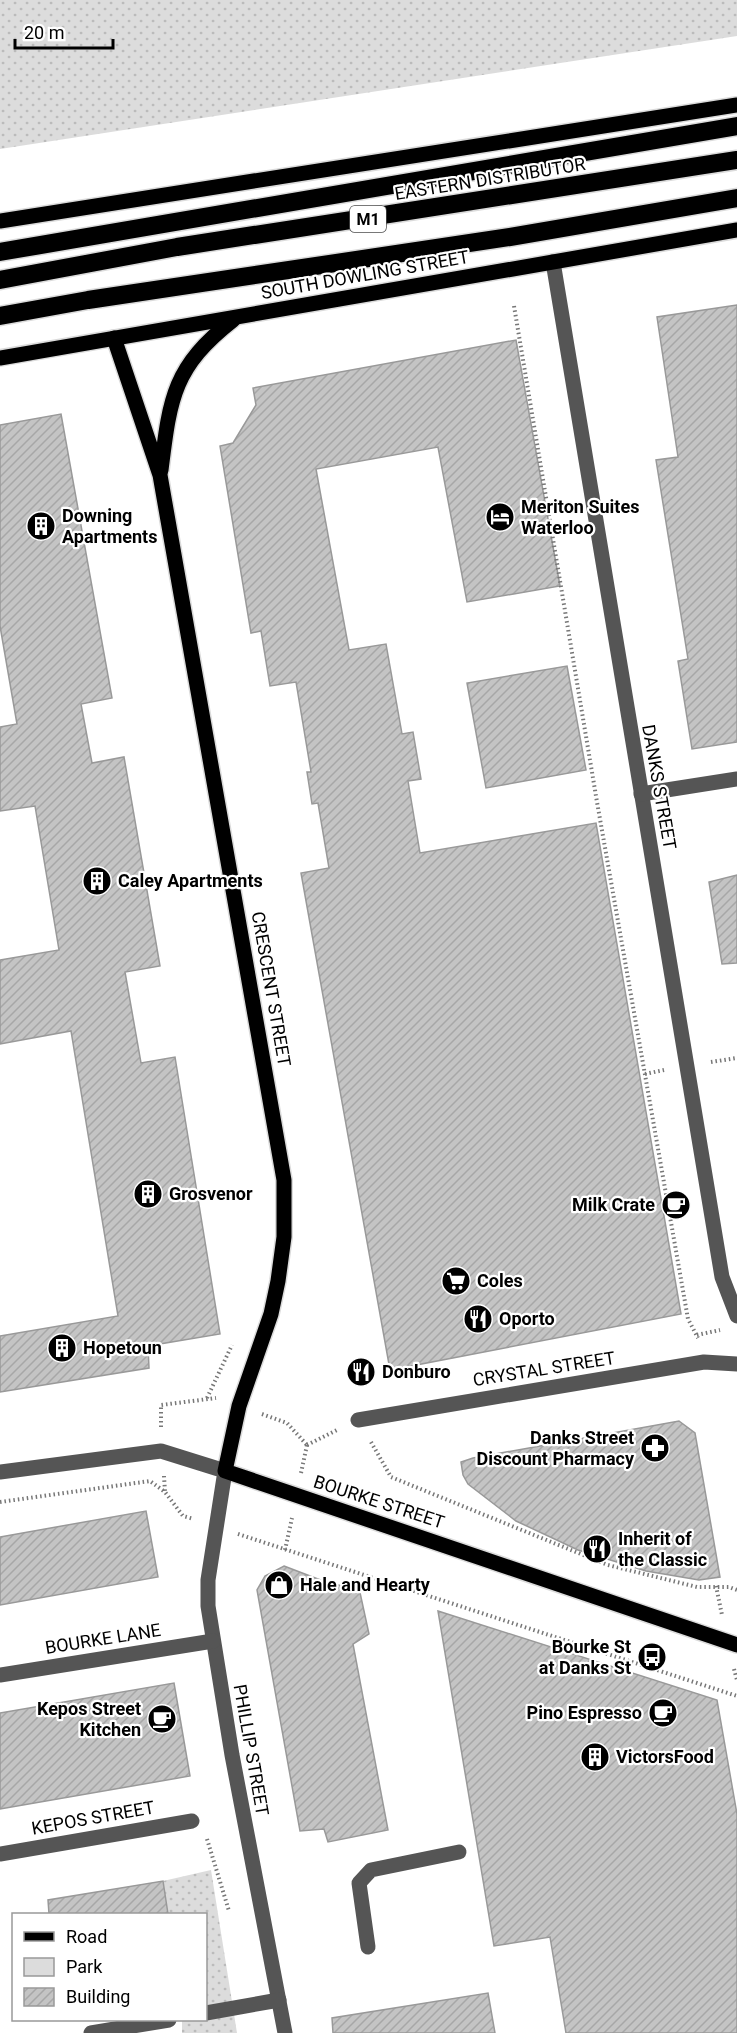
<svg xmlns="http://www.w3.org/2000/svg" width="737" height="2033" font-family="Roboto,sans-serif">
	<style>
		.green { fill: url(#green-dots) }
		.building { fill: url(#building-hatch); stroke: #999; stroke-width: 1.5 }
		.lines { fill: none; stroke-linecap: round; stroke-linejoin: round }
		.major-casing { stroke: #dbdbdb; stroke-width: 18 }
		.highway-casing { stroke: #dbdbdb; stroke-width: 21 }
		.path { stroke: #777; stroke-width: 4; stroke-dasharray: 1.5 3; stroke-linecap: butt }
		.minor { stroke: #555; stroke-width: 15 }
		.major { stroke: #000; stroke-width: 15 }
		.highway { stroke: #000; stroke-width: 18 }
		.labels { text-anchor: middle; stroke-width: 4.5; stroke-linejoin: round; paint-order: stroke }
		.shield { fill: #fff; stroke: #4c4c4c; stroke-width: 1.5 }
		.shield-label { font-size: 16px; font-weight: bold; fill: #000 }
		.street-label { font-size: 18px; fill: #000; stroke: #fff }
		.poi-label { font-size: 18px; font-weight: bold; fill: #000; stroke: #fff; text-anchor: start }
	</style>
	<defs>
		<pattern id="green-dots" width="8" height="8" patternUnits="userSpaceOnUse" patternTransform="scale(1.5)"><rect width="8" height="8" fill="#dcdcdc"/><path d="M2 2h.1M6 6h.1" fill="none" stroke="#bbb" stroke-width="1.8" stroke-linecap="round"/></pattern>
		<pattern id="building-hatch" width="6" height="6" patternUnits="userSpaceOnUse" patternTransform="scale(1.5)"><rect width="6" height="6" fill="#c4c4c4"/><path d="M-1 1l2-2M0 6l6-6M5 7l2-2" fill="none" stroke="#a7a7a7"/></pattern>
	</defs>
	<rect width="100%" height="100%" fill="#fff"/>
	<g class="green">
		<polygon points="0,0 737,0 737,36 0,149"/>
		<polygon points="211,1870 237,2033 182,2033 182,2020 206,2020 206,1914 168,1914 163,1881"/>
	</g>
	<g class="building">
		<polygon points="737,305 737,742 692,749 678,661 688,659 656,460 678,457 657,317"/>
		<polygon points="516,340 560,586 467,602 438,447 316,469 349,650 386,644 402,734 413,732 421,779 408,781 420,853 596,823 681,1314 390,1370 301,873 329,868 318,803 312,804 307,772 311,772 296,682 270,686 261,631 251,633 220,446 233,443 256,405 253,388"/>
		<polygon points="61,414 112,698 81,704 92,763 124,757 160,966 125,972 141,1063 175,1057 220,1334 148,1346 149,1368 0,1392 0,1336 118,1316 71,1031 0,1044 0,960 59,950 35,806 0,811 0,727 17,724 0,626 0,425"/>
		<polygon points="567,666 586,770 486,788 467,683"/>
		<polygon points="737,875 737,963 722,964 709,882"/>
		<polygon points="679,1421 695,1433 720,1577 699,1580 646,1571 578,1550 516,1521 468,1484 463,1475 461,1462 473,1458"/>
		<polygon points="146,1511 158,1577 0,1605 0,1537"/>
		<polygon points="284,1566 331,1584 359,1588 369,1634 353,1644 388,1830 328,1842 324,1829 300,1831 257,1590 265,1576"/>
		<polygon points="438,1611 717,1700 737,1814 737,2033 566,2033 550,1937 494,1946"/>
		<polygon points="174,1683 190,1776 0,1809 0,1713"/>
		<polygon points="163,1881 168,1914 49,1914 48,1900"/>
		<polygon points="488,1993 495,2033 333,2033 332,2018"/>
	</g>
	<g class="lines">
		<g class="major-casing">
			<g id="major">
				<polyline points="0,221 737,105"/>
				<polyline points="114,338 160,475 284,1180 284,1237 278,1281 271,1314 239,1406 225,1471 737,1645"/>
				<polyline points="0,358 737,230"/>
				<path d="M161 470C170 398 173 367 233 320"/>
			</g>
		</g>
		<g class="highway-casing">
			<g id="highway">
				<polyline points="0,252 737,126"/>
				<polyline points="0,280 177,247 737,160"/>
				<polyline points="0,316 88,300 510,237 737,198"/>
			</g>
		</g>
		<g class="path">
			<polyline points="514,306 597,802 688,1319 698,1338"/>
			<polyline points="711,1062 737,1058"/>
			<polyline points="645,1074 664,1070"/>
			<polyline points="697,1335 720,1330"/>
			<polyline points="207,1398 232,1345"/>
			<polyline points="262,1414 287,1423 307,1445"/>
			<polyline points="161,1427 161,1405 216,1398"/>
			<polyline points="371,1442 391,1477 608,1565 697,1587 729,1587 737,1590"/>
			<polyline points="307,1445 337,1430"/>
			<polyline points="301,1473 307,1445"/>
			<polyline points="164,1476 165,1492"/>
			<polyline points="0,1502 150,1481 165,1492 183,1516 194,1519"/>
			<polyline points="238,1534 737,1696"/>
			<polyline points="285,1550 292,1518"/>
			<polyline points="716,1586 722,1615"/>
			<polyline points="734,1669 737,1680"/>
			<polyline points="207,1839 229,1911"/>
		</g>
		<g class="minor">
			<polyline points="553,262 722,1277 737,1316"/>
			<polyline points="641,794 737,779"/>
			<polyline points="358,1420 704,1362 737,1364"/>
			<polyline points="0,1472 161,1451 225,1471 208,1580 208,1606 232,1755 285,2033"/>
			<polyline points="0,1675 213,1641"/>
			<polyline points="0,1854 192,1821"/>
			<polyline points="368,1947 359,1883 371,1870 459,1852"/>
			<polyline points="206,2013 279,2000"/>
			<polyline points="91,2033 169,2020"/>
		</g>
		<use href="#major" class="major"/>
		<use href="#highway" class="highway"/>
	</g>
	<defs>
		<g id="hotel-disc" transform="scale(1.5)"><circle r="9.5" fill="#000" stroke="#fff"/><path d="M-6-4.5h1.5V1H6V5H4.5V3h-9V5H-6ZM-4 0a1.8 1.8 0 1 1 3.6 0ZM.5 0V-2.5h3Q6-2.5 6 0Z" fill="#fff"/></g>
		<g id="building-disc" transform="scale(1.5)"><circle r="9.5" fill="#000" stroke="#fff"/><path d="M-4-6H4V6H1V3H-1V6H-4ZM-2.5-4.3h1.7v1.8h-1.7ZM.8-4.3h1.7v1.8H.8ZM-2.5-1h1.7V.8h-1.7ZM.8-1h1.7V.8H.8Z" fill="#fff"/></g>
		<g id="cafe-disc" transform="scale(1.5)"><circle r="9.5" fill="#000" stroke="#fff"/><path d="M-5.5-4.5H6V0H3Q3 3.5 0 3.5H-2.5Q-5.5 3.5-5.5 0ZM3-3.2v2h1.7v-2ZM-6 4.5H4V6H-6Z" fill="#fff"/></g>
		<g id="supermarket-disc" transform="scale(1.5)"><circle r="9.5" fill="#000" stroke="#fff"/><path d="M-6-5.5h2.5l.6 2H6L4.5 2H-2.5L-4.4-4H-6ZM-1.5 3.2a1.3 1.3 0 1 0 .1 0ZM3 3.2a1.3 1.3 0 1 0 .1 0Z" fill="#fff"/></g>
		<g id="restaurant-disc" transform="scale(1.5)"><circle r="9.5" fill="#000" stroke="#fff"/><path d="M-5-6h1v4h1v-4h1v4h1v-4h1v5L-1.5 .5V6h-2V.5L-5-1ZM5-6V6H3V1.5H1.5Q1.5-4 5-6Z" fill="#fff"/></g>
		<g id="pharmacy-disc" transform="scale(1.5)"><circle r="9.5" fill="#000" stroke="#fff"/><path d="M-2-6h4v4h4v4h-4v4h-4v-4h-4v-4h4Z" fill="#fff"/></g>
		<g id="shop-disc" transform="scale(1.5)"><circle r="9.5" fill="#000" stroke="#fff"/><path d="M-5-2.5h2.3a2.7 3.5 0 0 1 5.4 0H5L5.5 6h-11ZM-1.5-2.5h3a1.5 2.3 0 0 0-3 0Z" fill="#fff"/></g>
		<g id="bus-disc" transform="scale(1.5)"><circle r="9.5" fill="#000" stroke="#fff"/><path d="M-5-6H5V4H4V6H2V4H-2V6H-4V4H-5ZM-3.5-4V0h7V-4ZM-3.5 1.2v1.5H-2V1.2ZM2 1.2v1.5H3.5V1.2Z" fill="#fff"/></g>
	</defs>
	<g fill-rule="evenodd">
		<use href="#hotel-disc" x="500" y="517"/>
		<use href="#building-disc" x="41" y="526"/>
		<use href="#building-disc" x="97" y="881"/>
		<use href="#building-disc" x="148" y="1194"/>
		<use href="#cafe-disc" x="676" y="1205"/>
		<use href="#supermarket-disc" x="456" y="1281"/>
		<use href="#restaurant-disc" x="478" y="1319"/>
		<use href="#building-disc" x="62" y="1348"/>
		<use href="#restaurant-disc" x="361" y="1372"/>
		<use href="#pharmacy-disc" x="655" y="1448"/>
		<use href="#restaurant-disc" x="597" y="1549"/>
		<use href="#shop-disc" x="279" y="1585"/>
		<use href="#bus-disc" x="652" y="1657"/>
		<use href="#cafe-disc" x="663" y="1713"/>
		<use href="#cafe-disc" x="162" y="1719"/>
		<use href="#building-disc" x="595" y="1757"/>
	</g>
	<g class="labels">
		<rect class="shield" x="350" y="206" width="36" height="26" rx="4.5"/>
		<g class="shield-label">
			<text x="368" y="225">M1</text>
		</g>
		<g class="street-label">
			<text transform="translate(490 179) rotate(-9)" y="6">EASTERN DISTRIBUTOR</text>
			<text transform="translate(365 275) rotate(-10)" y="6">SOUTH DOWLING STREET</text>
			<text transform="translate(659 787) rotate(80)" y="6">DANKS STREET</text>
			<text transform="translate(271 989) rotate(80)" y="6">CRESCENT STREET</text>
			<text transform="translate(544 1369) rotate(-9)" y="6">CRYSTAL STREET</text>
			<text transform="translate(379 1502) rotate(18)" y="6">BOURKE STREET</text>
			<text transform="translate(103 1639) rotate(-9)" y="6">BOURKE LANE</text>
			<text transform="translate(251 1750) rotate(80)" y="6">PHILLIP STREET</text>
			<text transform="translate(93 1818) rotate(-10)" y="6">KEPOS STREET</text>
		</g>
		<g class="poi-label">
			<text x="521" y="513">Meriton Suites<tspan x="521" dy="21">Waterloo</tspan></text>
			<text x="62" y="522">Downing<tspan x="62" dy="21">Apartments</tspan></text>
			<text x="118" y="887">Caley Apartments</text>
			<text x="169" y="1200">Grosvenor</text>
			<text x="655" y="1211" text-anchor="end">Milk Crate</text>
			<text x="477" y="1287">Coles</text>
			<text x="499" y="1325">Oporto</text>
			<text x="83" y="1354">Hopetoun</text>
			<text x="382" y="1378">Donburo</text>
			<text x="634" y="1444" text-anchor="end">Danks Street<tspan x="634" dy="21">Discount Pharmacy</tspan></text>
			<text x="618" y="1545">Inherit of<tspan x="618" dy="21">the Classic</tspan></text>
			<text x="300" y="1591">Hale and Hearty</text>
			<text x="631" y="1653" text-anchor="end">Bourke St<tspan x="631" dy="21">at Danks St</tspan></text>
			<text x="141" y="1715" text-anchor="end">Kepos Street<tspan x="141" dy="21">Kitchen</tspan></text>
			<text x="642" y="1719" text-anchor="end">Pino Espresso</text>
			<text x="616" y="1763">VictorsFood</text>
		</g>
	</g>
	<rect x="12" y="1913" width="195" height="108" fill="#ffffff" stroke="#999999" stroke-width="1.5"/>
	<rect x="24" y="1932" width="30" height="9" fill="#000000" stroke="#999999" stroke-width="1.5"/>
	<text x="66" y="1943" font-size="18" fill="#000000">Road</text>
	<rect x="24" y="1958" width="30" height="18" fill="#dcdcdc" stroke="#999999" stroke-width="1.5"/>
	<text x="66" y="1973" font-size="18" fill="#000000">Park</text>
	<rect x="24" y="1988" width="30" height="18" fill="url(#building-hatch)" stroke="#999999" stroke-width="1.5"/>
	<text x="66" y="2003" font-size="18" fill="#000000">Building</text>
	<path d="M15 39v9h98v-9" fill="none" stroke="#000000" stroke-width="3"/>
	<text x="24" y="39" font-size="18" fill="#000000" stroke="#ffffff" stroke-width="4.5" paint-order="stroke">20 m</text>
</svg>
